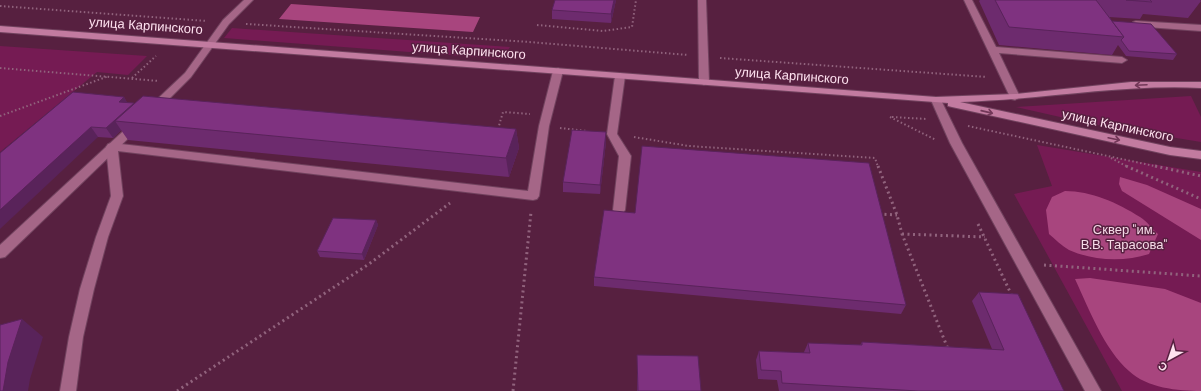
<svg xmlns="http://www.w3.org/2000/svg" width="1201" height="391" font-family="'DM Sans',sans-serif">
	<style>
		.green { fill: #751b53 }
		.forest { fill: #a8457e }
		.lines { fill: none; stroke-linecap: round; stroke-linejoin: round }
		.lane-casing { stroke: #71425e; stroke-width: 2 }
		.street-casing { stroke: #71425e; stroke-width: 2 }
		.primary-casing { stroke: #71425e; stroke-width: 2 }
		.path-far1 { stroke: #91637d; stroke-width: 2; stroke-dasharray: 1.5 2.5; stroke-linecap: butt }
		.path { stroke: #91637d; stroke-width: 3; stroke-dasharray: 2 3.5; stroke-linecap: butt }
		.lane { fill: #a56687; fill-rule: evenodd }
		.street { fill: #a56687; fill-rule: evenodd }
		.primary { fill: #c27ba0; fill-rule: evenodd }
		.wall { fill: #6d2b6e }
		.shaded-wall { fill: #59235a }
		.building { fill: #7f3280; stroke: #59235a }
		.oneway { stroke: #723758 }
		.labels { text-anchor: middle; stroke-width: 3; stroke-linejoin: round; paint-order: stroke }
		.street-label { font-size: 13px; fill: #fee1ef; stroke: #572040 }
		.park-label { font-size: 13px; fill: #f5dae7; stroke: #572040 }
	</style>
	<rect width="100%" height="100%" fill="#572040"/>
	<g class="green">
		<polygon points="232,28 510,47 502,59 224,38"/>
		<polygon points="0,46 147,56 128,75 97,72 0,152"/>
		<polygon points="1191,96 1201,117 1201,142 1091,124 1016,107"/>
		<polygon points="1037,145 1201,172 1201,391 1122,391 1014,194 1052,186"/>
	</g>
	<g class="forest">
		<polygon points="291,4 480,17 473,32 279,19"/>
		<polygon points="1120,177 1147,185 1201,209 1201,240 1122,191 1119,184"/>
		<path d="M1065 191C1091 191 1118 203 1140 217 1147 221 1152 229 1158 234L1149 254C1124 262 1094 261 1069 250 1062 246 1055 239 1049 234L1046 210 1052 197Z"/>
		<path d="M1090 278 1165 289 1201 303V391C1178 391 1147 388 1129 371 1104 349 1089 309 1075 279Z"/>
	</g>
	<g class="lines">
		<g class="lane-casing">
			<g id="lane">
				<polygon points="698,0 706,0 709,82 704,85 699,82"/>
				<polygon points="964,0 972,0 996,47 1122,57 1127,60 1122,63 999,53 1020,97 1015,100 1011,99"/>
				<polygon points="1136,21 1201,25 1201,31 1133,26 1133,22"/>
				<polygon points="558,68 563,71 549,126 539,196 537,199 533,200 118,151 123,196 108,237 94,289 83,337 76,391 60,391 69,337 80,289 96,237 111,196 106,147 108,144 112,143 528,191 539,126 553,71"/>
				<polygon points="620,73 625,76 617,134 631,156 625,210 623,213 615,213 613,210 619,156 607,134 615,76"/>
				<polygon points="936,97 941,100 962,143 1101,391 1085,391 950,143 931,100"/>
			</g>
		</g>
		<g class="street-casing">
			<g id="street">
				<polygon points="244,0 253,0 229,24 191,77 158,110 150,110 149,108 150,106 185,73 223,20"/>
				<polygon points="136,122 141,125 140,127 5,257 0,258 0,245 132,123"/>
			</g>
		</g>
		<g class="primary-casing">
			<path id="primary" d="M0 26 936 97 1015 94 1131 82H1201V88C1120 84 1041 100 960 102L1170 147 1201 151V159L1170 155 952 107 948 106V103L0 32Z"/>
		</g>
		<g class="path-far1">
			<polyline points="0,6 207,21"/>
			<polyline points="246,24 529,42 688,55"/>
			<polyline points="537,25 603,31 632,27 636,0"/>
			<polyline points="720,58 987,77"/>
			<polyline points="0,68 159,81"/>
			<polyline points="132,78 156,56"/>
			<polyline points="0,116 109,76"/>
			<polyline points="890,117 936,140"/>
			<polyline points="892,117 927,119"/>
			<polyline points="968,126 1159,167"/>
			<polyline points="560,128 587,131"/>
			<polyline points="498,129 503,112 530,114"/>
			<polyline points="634,137 689,146 875,158 878,167"/>
			<polyline points="1111,158 1128,167"/>
		</g>
		<g class="path">
			<polyline points="878,166 897,215 902,234 948,349"/>
			<polyline points="1126,166 1201,199"/>
			<polyline points="1155,166 1201,176"/>
			<polyline points="879,214 897,215"/>
			<polyline points="978,224 1012,296"/>
			<polyline points="902,234 985,237"/>
			<polyline points="1044,265 1201,276"/>
			<polyline points="177,391 369,264 450,203"/>
			<polyline points="513,391 531,212"/>
		</g>
		<use href="#lane" class="lane"/>
		<use href="#street" class="street"/>
		<use href="#primary" class="primary"/>
	</g>
	<g class="wall">
		<polygon points="616,0 611,23 552,19 552,10"/>
		<polygon points="980,0 1200,0 1201,1 1188,18 1143,14 1140,19 1109,17 1112,21 1177,54 1173,60 1126,56 1118,45 1112,55 999,45 979,1"/>
		<polygon points="124,97 127,103 134,104 516,129 519,148 509,177 128,140 121,130 113,138 98,137 0,153"/>
		<polygon points="606,142 600,194 563,192 563,182"/>
		<polygon points="635,213 906,305 901,314 594,286 594,277"/>
		<polygon points="376,220 378,225 364,260 320,257 317,251"/>
		<polygon points="979,292 1064,391 779,391 777,380 758,379 756,360 759,351 804,353 804,352 808,343 860,345 862,342 992,349 972,301"/>
		<polygon points="637,355 701,391 637,391"/>
	</g>
	<g class="shaded-wall">
		<polygon points="614,0 616,0 611,23 611,14"/>
		<polygon points="124,97 130,107 134,103 140,113 115,121 121,130 113,138 106,128 119,102"/>
		<polygon points="91,127 98,137 0,229 0,210"/>
		<polygon points="516,129 519,148 509,177 506,158"/>
		<polygon points="606,132 606,142 600,194 600,185"/>
		<polygon points="376,220 378,225 364,260 362,254"/>
		<polygon points="22,319 43,337 30,379 28,391 3,391 8,362"/>
	</g>
	<g class="building">
		<polygon points="555,0 614,0 611,14 552,10"/>
		<polygon points="995,0 1096,0 1124,37 1009,27"/>
		<polygon points="1126,0 1150,0 1152,2"/>
		<polygon points="1112,21 1151,24 1177,54 1129,51 1121,40 1124,37"/>
		<polygon points="73,92 124,97 119,102 134,103 106,128 91,127 0,210 0,153"/>
		<polygon points="143,96 516,129 506,158 115,121"/>
		<polygon points="572,130 606,132 600,185 563,182"/>
		<polygon points="642,146 869,163 906,305 594,277 604,210 635,213"/>
		<polygon points="333,218 376,220 362,254 317,251"/>
		<polygon points="979,292 1018,294 1064,391 918,391 782,383 781,371 761,370 759,351 810,353 808,343 862,345 862,342 1004,350"/>
		<polygon points="22,319 8,362 3,391 0,391 0,325"/>
		<polygon points="637,355 698,356 701,391 638,391"/>
	</g>
	<defs><path id="oneway-shaft" d="M-6 0H5M1.5-3L5.5 0L1.5 3" fill="none" stroke-width="1.6" stroke-linecap="round" stroke-linejoin="round"/></defs>
	<g class="oneway">
		<use href="#oneway-shaft" transform="translate(1141 85) rotate(177)"/>
		<use href="#oneway-shaft" transform="translate(987 112) rotate(13)"/>
		<use href="#oneway-shaft" transform="translate(1114 139) rotate(12)"/>
	</g>
	<g class="labels">
		<g class="street-label">
			<text transform="translate(146 25) rotate(4)" y="5">улица Карпинского</text>
			<text transform="translate(469 50) rotate(4)" y="5">улица Карпинского</text>
			<text transform="translate(792 75) rotate(4)" y="5">улица Карпинского</text>
			<text transform="translate(1118 125) rotate(12)" y="5">улица Карпинского</text>
		</g>
		<g class="park-label">
			<text x="1124" y="234">Сквер "им.<tspan x="1124" dy="15">В.В. Тарасова"</tspan></text>
		</g>
	</g>
	<g transform="translate(1169 359) rotate(220)" stroke="#572040" stroke-width="3" paint-order="stroke">
	<path d="M0-3L7 15L0 10L-7 15Z" fill="#fee1ef"/>
	<text y="-6" font-size="11" font-weight="bold" text-anchor="middle" fill="#fee1ef">С</text>
	</g>
</svg>
